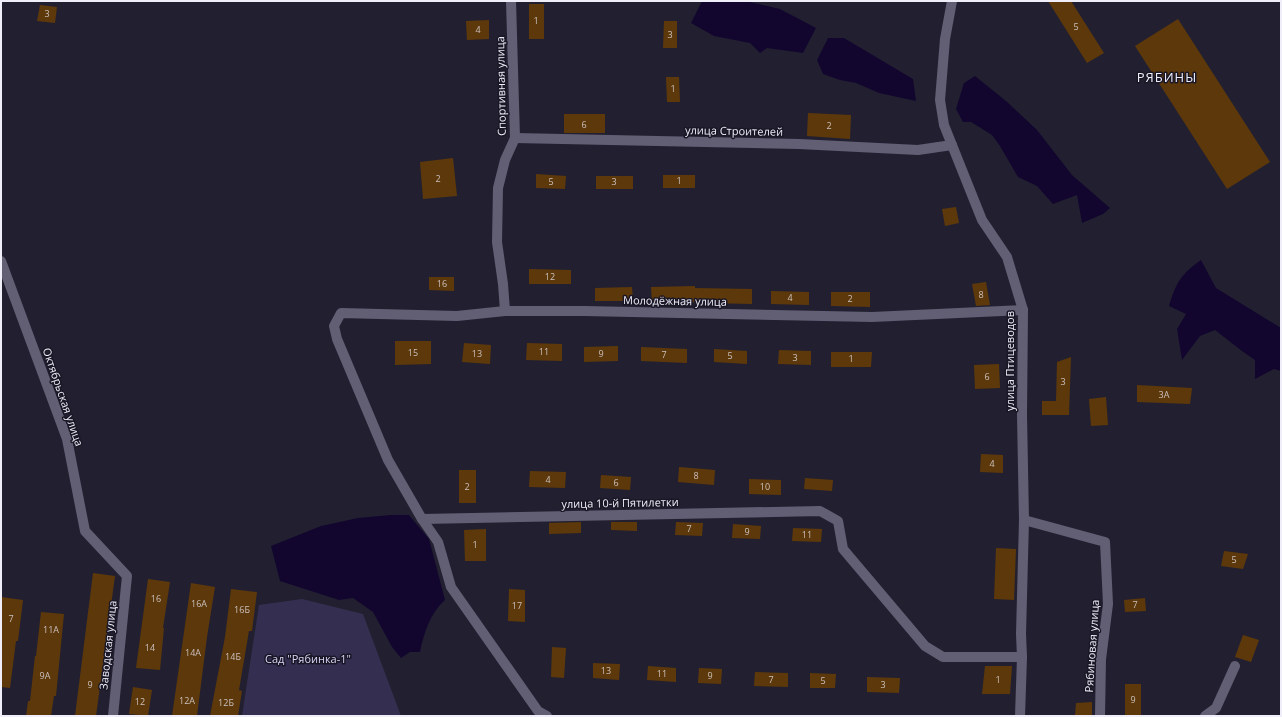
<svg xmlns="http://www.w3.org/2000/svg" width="1282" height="717" font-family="'Open Sans',sans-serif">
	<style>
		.green { fill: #342e51 }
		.water { fill: #12062f }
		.building { fill: #5d380a }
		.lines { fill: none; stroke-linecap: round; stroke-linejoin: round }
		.minor { stroke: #625f75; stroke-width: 10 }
		.tertiary { stroke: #625f75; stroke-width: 10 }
		.labels { text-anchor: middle; stroke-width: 3; stroke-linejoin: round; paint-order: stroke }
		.number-label { font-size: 9px; fill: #cac0bd }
		.street-label { font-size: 11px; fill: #efeef9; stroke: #191626 }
		.park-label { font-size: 11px; fill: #d8d4f4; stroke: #191626 }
		.quarter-label { font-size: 13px; letter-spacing: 1px; fill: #efeef9; stroke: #191626 }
	</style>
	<rect width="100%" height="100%" fill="#222030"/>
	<polygon class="green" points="302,599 363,614 401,716 242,716 259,605"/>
	<g class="water">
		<polygon points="702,1 746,1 780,9 816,28 803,53 767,48 760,53 750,43 714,36 691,23"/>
		<polygon points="828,38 844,38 913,79 916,101 879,93 856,83 840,80 823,74 817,60"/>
		<polygon points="975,76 1006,101 1037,130 1072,175 1110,208 1103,214 1082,223 1077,195 1053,204 1037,186 1018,177 1000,146 992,135 971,122 963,122 956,109 964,83"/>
		<path d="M1201 260 1216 288 1281 328V371L1274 369 1255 379V360L1242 351 1215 330 1200 336 1182 360 1177 329 1186 314 1169 306C1176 283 1181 274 1201 260Z"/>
		<path d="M390 515H409L429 539 445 600C430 613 424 633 420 652H410L401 658 392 647 373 612 353 598 339 600 280 581 271 546 321 526 358 518Z"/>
	</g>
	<g class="building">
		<polygon points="1048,1 1071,1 1104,53 1087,63"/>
		<rect x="529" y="4" width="15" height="35"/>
		<polygon points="40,5 57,7 55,23 37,21"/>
		<polygon points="1178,19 1270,162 1227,189 1135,46"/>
		<polygon points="489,20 489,39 467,40 466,21"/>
		<polygon points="664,21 677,21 677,48 663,48"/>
		<polygon points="666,77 679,77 680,102 667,102"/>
		<polygon points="808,113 851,115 850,139 807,136"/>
		<rect x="564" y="114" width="41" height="19"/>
		<polygon points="453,158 457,196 423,199 420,162"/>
		<polygon points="536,174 566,176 565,189 536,188"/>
		<rect x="663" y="175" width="32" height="13"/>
		<rect x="596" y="176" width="37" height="13"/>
		<polygon points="956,207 959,223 945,226 942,209"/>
		<polygon points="529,269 571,270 571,284 529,284"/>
		<polygon points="429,277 454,277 454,291 429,290"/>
		<polygon points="986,282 990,305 976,306 972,284"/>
		<polygon points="695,286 695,288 752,289 752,304 706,303 706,302 652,303 651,287"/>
		<polygon points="632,287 633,301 595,301 595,288"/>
		<polygon points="771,291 809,292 809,305 771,304"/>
		<polygon points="831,292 870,292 870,307 831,306"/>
		<polygon points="395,341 431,341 431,364 395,365"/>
		<polygon points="464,343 491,345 490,364 462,362"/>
		<polygon points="527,343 562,344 562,361 526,360"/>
		<polygon points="618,346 618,361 584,362 584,347"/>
		<polygon points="641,347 687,349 687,363 641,361"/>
		<polygon points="714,349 747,351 747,364 714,362"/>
		<polygon points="779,350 811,351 811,365 778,364"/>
		<polygon points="831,352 872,352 871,367 831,367"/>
		<polygon points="1071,357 1069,415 1042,415 1042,401 1056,401 1057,362"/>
		<polygon points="999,364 1000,388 975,389 974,365"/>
		<polygon points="1137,385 1192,388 1190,404 1137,402"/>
		<polygon points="1106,397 1108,425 1091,426 1089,399"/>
		<polygon points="981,454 1003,455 1003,473 980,472"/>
		<polygon points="679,467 715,470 714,485 678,482"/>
		<rect x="459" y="470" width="17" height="33"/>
		<polygon points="530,471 566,472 565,488 529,487"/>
		<polygon points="601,475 631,477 630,490 600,488"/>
		<polygon points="805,478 833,480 832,491 804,489"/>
		<polygon points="749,479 781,480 781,495 749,494"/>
		<polygon points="581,522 581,533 549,534 549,523"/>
		<polygon points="611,522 637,522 637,531 611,530"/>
		<polygon points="676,522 703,523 702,536 675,535"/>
		<polygon points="733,524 761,526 760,539 732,538"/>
		<polygon points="793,528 822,529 821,542 792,541"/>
		<polygon points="486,529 486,561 465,561 464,530"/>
		<polygon points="996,548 1016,549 1014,600 994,599"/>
		<polygon points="1224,551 1248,554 1243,569 1221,566"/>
		<polygon points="93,573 115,576 96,716 75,716"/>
		<polygon points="148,579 170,582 163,628 164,628 160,670 136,668"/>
		<polygon points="191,583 215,587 207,637 197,716 172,716"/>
		<polygon points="231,589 257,592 252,631 249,631 239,690 242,691 238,716 210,716 225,637"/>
		<polygon points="509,589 525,590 525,622 508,621"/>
		<polygon points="1,597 23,600 18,641 16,641 10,688 1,687"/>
		<polygon points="1145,598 1146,611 1125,612 1124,600"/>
		<polygon points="41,612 64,614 56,696 54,696 51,716 26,716 28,701 30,701 35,656 36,656"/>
		<polygon points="1243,635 1259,640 1251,662 1235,657"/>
		<polygon points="552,647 566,648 564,678 551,677"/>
		<polygon points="593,663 620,664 619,680 593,678"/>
		<polygon points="648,666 676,668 676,682 647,680"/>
		<polygon points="985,666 1012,666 1010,694 982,694"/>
		<polygon points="699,668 722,669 721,684 698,683"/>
		<polygon points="755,672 788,673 788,687 754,686"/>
		<polygon points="810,673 836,674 835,688 810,688"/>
		<polygon points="867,677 900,678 899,693 867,692"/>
		<rect x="1125" y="684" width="16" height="32"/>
		<polygon points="133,687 152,690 148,716 129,714"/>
		<polygon points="1092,702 1092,715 1075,715 1076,703"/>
	</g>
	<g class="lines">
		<g class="minor">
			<polyline points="515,138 799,144 918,150 952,145"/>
			<polyline points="1,261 67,439 85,531 127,576 113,716"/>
			<polyline points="505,311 503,284 497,242 498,188 505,160 515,138 511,1"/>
			<polyline points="422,519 820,511 838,521 843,549 925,646 943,657 1022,657"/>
			<polyline points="1024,520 1105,542 1108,604 1101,659 1100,716"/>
			<polyline points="547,716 538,711 451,587 438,542 422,519 388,460 337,339 334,326 341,313 457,316 505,311 584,311 872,317 1023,310"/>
			<polyline points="1205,716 1216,708 1235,666"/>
		</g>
		<polyline class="tertiary" points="952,1 945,39 940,100 944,125 982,220 1007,257 1023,310 1022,415 1024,520 1021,634 1022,657 1020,716"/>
	</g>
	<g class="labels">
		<g class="number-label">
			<text x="47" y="17">3</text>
			<text x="536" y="24">1</text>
			<text x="1076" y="30">5</text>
			<text x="478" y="33">4</text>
			<text x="670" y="38">3</text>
			<text x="673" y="92">1</text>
			<text x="584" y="128">6</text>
			<text x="829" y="129">2</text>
			<text x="438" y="182">2</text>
			<text x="679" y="184">1</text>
			<text x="551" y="185">5</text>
			<text x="614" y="185">3</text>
			<text x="550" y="280">12</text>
			<text x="442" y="287">16</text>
			<text x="981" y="298">8</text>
			<text x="790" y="301">4</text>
			<text x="850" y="302">2</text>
			<text x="544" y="355">11</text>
			<text x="413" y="356">15</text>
			<text x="477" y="357">13</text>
			<text x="601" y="357">9</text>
			<text x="664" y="358">7</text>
			<text x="730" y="359">5</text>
			<text x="795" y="361">3</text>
			<text x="851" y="362">1</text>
			<text x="987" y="380">6</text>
			<text x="1063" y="385">3</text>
			<text x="1164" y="398">3А</text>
			<text x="992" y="467">4</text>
			<text x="696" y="479">8</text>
			<text x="548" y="483">4</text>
			<text x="616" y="486">6</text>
			<text x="467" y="490">2</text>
			<text x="765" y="490">10</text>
			<text x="689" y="532">7</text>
			<text x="747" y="535">9</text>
			<text x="807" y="538">11</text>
			<text x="475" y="548">1</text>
			<text x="1234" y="563">5</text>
			<text x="156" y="602">16</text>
			<text x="199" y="607">16А</text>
			<text x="1135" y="608">7</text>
			<text x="517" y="609">17</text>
			<text x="242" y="613">16Б</text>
			<text x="11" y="622">7</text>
			<text x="51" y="633">11А</text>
			<text x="150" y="651">14</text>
			<text x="193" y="656">14А</text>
			<text x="233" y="660">14Б</text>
			<text x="606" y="674">13</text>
			<text x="662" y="677">11</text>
			<text x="45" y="679">9А</text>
			<text x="710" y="679">9</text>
			<text x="771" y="683">7</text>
			<text x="998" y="683">1</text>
			<text x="823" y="684">5</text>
			<text x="90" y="688">9</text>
			<text x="883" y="688">3</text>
			<text x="1133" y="703">9</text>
			<text x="187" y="704">12А</text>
			<text x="140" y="705">12</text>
			<text x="226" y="706">12Б</text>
		</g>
		<g class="street-label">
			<text transform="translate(501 86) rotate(-91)" y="4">Спортивная улица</text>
			<text transform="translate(734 131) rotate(1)" y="4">улица Строителей</text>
			<text transform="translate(675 301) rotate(1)" y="4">Молодёжная улица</text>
			<text transform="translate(1010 361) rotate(-90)" y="4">улица Птицеводов</text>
			<text transform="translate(63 397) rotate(71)" y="4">Октябрьская улица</text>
			<text transform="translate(620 503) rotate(-1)" y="4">улица 10-й Пятилетки</text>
			<text transform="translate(108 645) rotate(-84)" y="4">Заводская улица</text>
			<text transform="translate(1092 646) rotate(-86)" y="4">Рябиновая улица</text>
		</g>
		<g class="park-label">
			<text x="308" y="663">Сад "Рябинка-1"</text>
		</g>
		<g class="quarter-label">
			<text x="1167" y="82">РЯБИНЫ</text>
		</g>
	</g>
	<rect width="1282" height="717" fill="none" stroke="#efeef9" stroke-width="4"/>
</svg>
